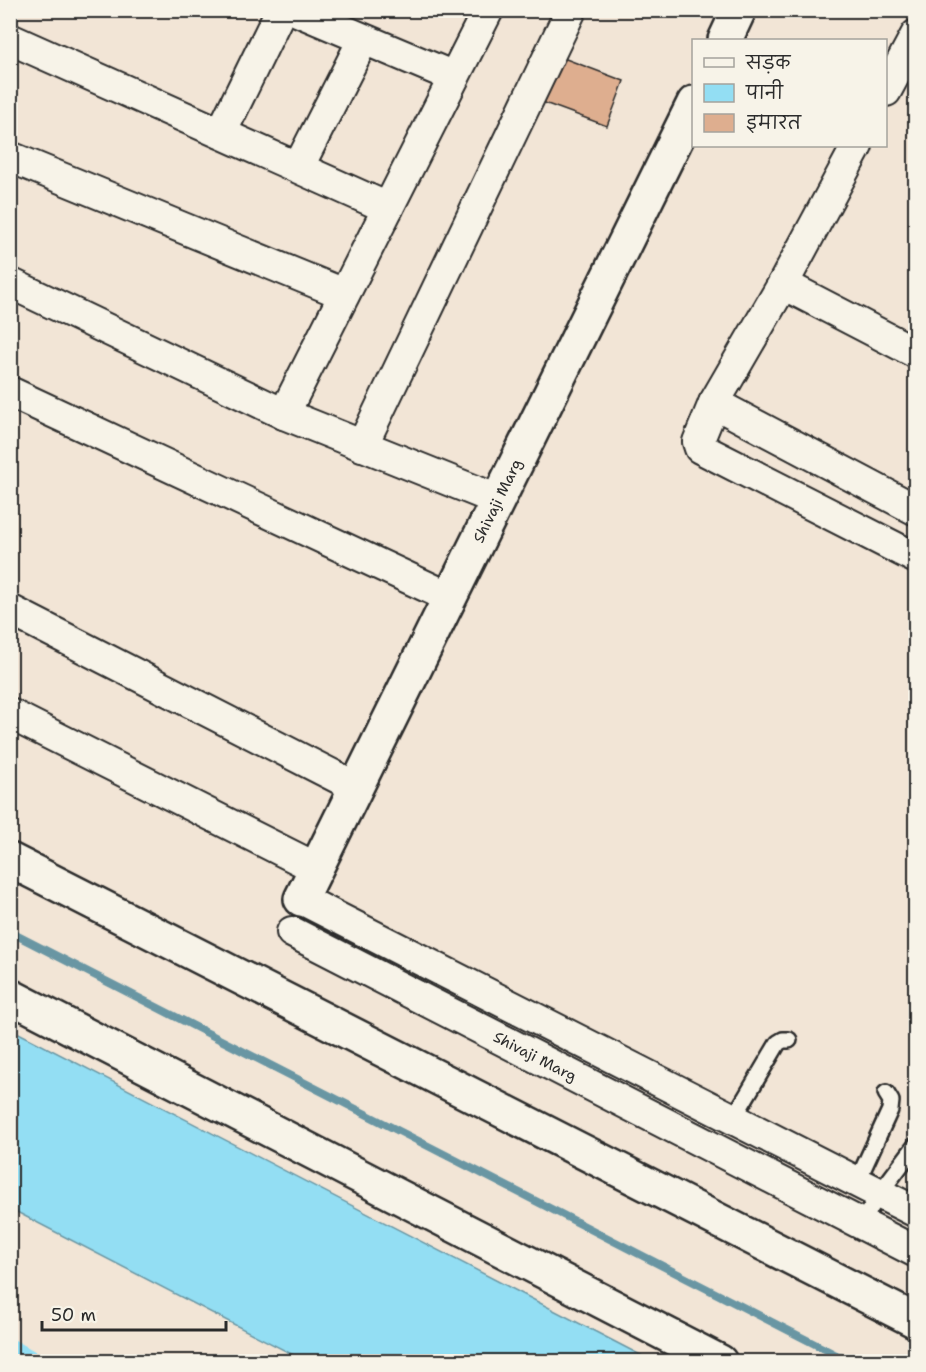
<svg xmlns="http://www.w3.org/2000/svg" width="926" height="1372" font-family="'Shantell Sans','Playpen Sans Deva',sans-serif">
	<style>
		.water { fill: #93def3; stroke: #6996a3; stroke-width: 1.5 }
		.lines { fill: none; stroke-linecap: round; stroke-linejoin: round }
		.stream { stroke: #6996a3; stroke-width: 8 }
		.canal { stroke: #93def3; stroke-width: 26 }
		.building { fill: #deae8f; stroke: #2b2b2b; stroke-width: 1.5 }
		.service-casing { stroke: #2b2b2b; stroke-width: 20 }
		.minor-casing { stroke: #2b2b2b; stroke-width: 34 }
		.tertiary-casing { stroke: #2b2b2b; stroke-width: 38 }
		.secondary-casing { stroke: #2b2b2b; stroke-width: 38 }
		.service { stroke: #f7f3e8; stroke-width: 15 }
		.minor { stroke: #f7f3e8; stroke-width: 30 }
		.tertiary { stroke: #f7f3e8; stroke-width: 33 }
		.secondary { stroke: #f7f3e8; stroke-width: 33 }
		.labels { text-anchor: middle; stroke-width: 5; stroke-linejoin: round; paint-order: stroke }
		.street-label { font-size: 15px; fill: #2b2b2b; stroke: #f7f3e8 }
	</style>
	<rect width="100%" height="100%" fill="#f2e5d6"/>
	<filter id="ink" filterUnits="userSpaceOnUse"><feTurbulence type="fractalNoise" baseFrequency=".0167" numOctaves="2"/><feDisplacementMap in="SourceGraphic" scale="12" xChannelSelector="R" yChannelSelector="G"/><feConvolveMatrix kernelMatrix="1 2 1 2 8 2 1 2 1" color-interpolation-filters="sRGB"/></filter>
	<g filter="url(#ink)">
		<polygon class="water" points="10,1029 11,1029 652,1361 305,1361 11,1209"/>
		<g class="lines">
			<polyline class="stream" points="10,932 850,1362"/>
			<polyline class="canal" points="10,1352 28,1362"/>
		</g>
		<polygon class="building" points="558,56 624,81 607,126 542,102"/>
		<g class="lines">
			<g class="service-casing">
				<g id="service">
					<polyline points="733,1119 778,1043 783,1040 789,1040"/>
					<polyline points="857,1182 890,1110 891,1101 886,1093"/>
					<polyline points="861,1224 879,1194 916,1145"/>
				</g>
			</g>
			<g class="minor-casing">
				<g id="minor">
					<polyline points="295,10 454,77"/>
					<polyline points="10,39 388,208"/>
					<polyline points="886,91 916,35"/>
					<polyline points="221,133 281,10"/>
					<polyline points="857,146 783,284 714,403 698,442 700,448 916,558"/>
					<polyline points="10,157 344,294"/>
					<polyline points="299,166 363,40"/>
					<polyline points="10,283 284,414 498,500"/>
					<polyline points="783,284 916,353"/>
					<polyline points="10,392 449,597"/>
					<polyline points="714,403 916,510"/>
					<polyline points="284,414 488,10"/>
					<polyline points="362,446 571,10"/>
					<polyline points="10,610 356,787"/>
					<polyline points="10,714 316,868"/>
					<polyline points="301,899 916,1212"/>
					<path id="s1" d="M292 932 916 1252"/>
				</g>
			</g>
			<g class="tertiary-casing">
				<g id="tertiary">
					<polyline points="10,860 916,1321"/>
					<polyline points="10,996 720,1362"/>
				</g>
			</g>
			<g class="secondary-casing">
				<g id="secondary">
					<polyline points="725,40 739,10"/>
					<path id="s2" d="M301 899 694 103"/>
				</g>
			</g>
			<use href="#service" class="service"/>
			<use href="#minor" class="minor"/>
			<use href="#tertiary" class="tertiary"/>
			<use href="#secondary" class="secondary"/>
		</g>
	</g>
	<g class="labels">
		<g class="street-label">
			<text dy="5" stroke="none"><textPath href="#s2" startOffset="444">Shivaji Marg</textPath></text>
			<text dy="5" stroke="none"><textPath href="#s1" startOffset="273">Shivaji Marg</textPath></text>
		</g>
	</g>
	<rect width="926" height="1372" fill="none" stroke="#f7f3e8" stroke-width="36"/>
	<rect x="18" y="18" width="890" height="1336" fill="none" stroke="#2b2b2b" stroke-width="2" filter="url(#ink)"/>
	<rect x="692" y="39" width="195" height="108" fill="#f7f3e8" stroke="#a5a39c" stroke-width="1.5"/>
	<rect x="704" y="58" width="30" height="9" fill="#f7f3e8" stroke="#a5a39c" stroke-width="1.5"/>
	<text x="746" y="69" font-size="18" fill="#2b2b2b">सड़क</text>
	<rect x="704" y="84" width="30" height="18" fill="#93def3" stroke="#a5a39c" stroke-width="1.5"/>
	<text x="746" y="99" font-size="18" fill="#2b2b2b">पानी</text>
	<rect x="704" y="114" width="30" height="18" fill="#deae8f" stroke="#a5a39c" stroke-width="1.5"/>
	<text x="746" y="129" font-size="18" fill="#2b2b2b">इमारत</text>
	<path d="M42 1321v9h184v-9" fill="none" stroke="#2b2b2b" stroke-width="3"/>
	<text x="51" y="1321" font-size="18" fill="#2b2b2b" stroke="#f7f3e8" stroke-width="4.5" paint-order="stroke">50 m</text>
</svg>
